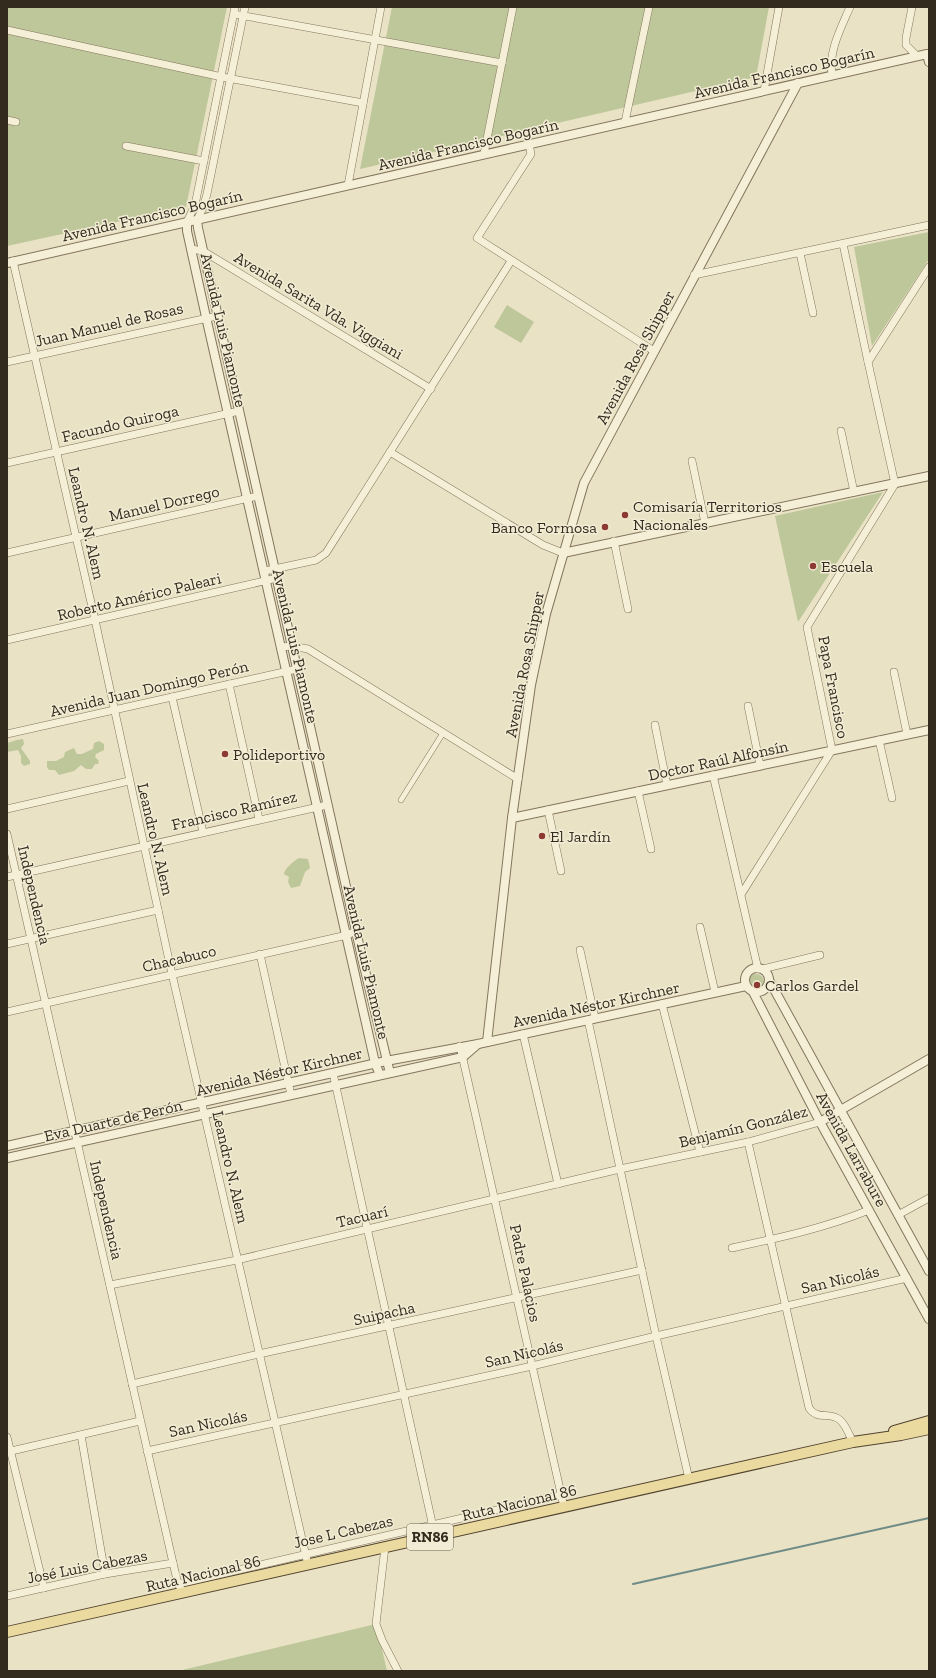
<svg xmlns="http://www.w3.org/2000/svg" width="936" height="1678" font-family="'Zilla Slab',serif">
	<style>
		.green { fill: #bdc79a }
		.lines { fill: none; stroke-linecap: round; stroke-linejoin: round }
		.stream { stroke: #6e8b86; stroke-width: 2 }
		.pedestrian-casing { stroke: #83755d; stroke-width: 6 }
		.minor-casing { stroke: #83755d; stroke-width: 8 }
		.tertiary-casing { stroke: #83755d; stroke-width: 10 }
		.primary-casing { stroke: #514330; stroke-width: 12 }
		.pedestrian { stroke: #f5efd7; stroke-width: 5 }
		.minor { stroke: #f5efd7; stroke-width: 7 }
		.tertiary { stroke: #f5efd7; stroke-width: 8 }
		.primary { stroke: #eadaa0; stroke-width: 10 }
		.poi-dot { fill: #8c3a32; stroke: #f2ecd4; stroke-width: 1.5 }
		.labels { text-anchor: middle; stroke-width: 3; stroke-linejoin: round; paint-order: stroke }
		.shield { fill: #f2ecd4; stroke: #6d6555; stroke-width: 1 }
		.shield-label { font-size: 15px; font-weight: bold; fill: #342b1f }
		.street-label { font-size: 16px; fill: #342b1f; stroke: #f2ecd4 }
		.poi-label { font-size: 16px; fill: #342b1f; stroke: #f2ecd4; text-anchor: start }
	</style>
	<rect width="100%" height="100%" fill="#eae2c5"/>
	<g class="green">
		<polygon points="7,7 227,7 186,207 7,246"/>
		<polygon points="392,7 769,7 756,77 360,169"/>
		<polygon points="929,232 929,259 872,346 854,247"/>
		<polygon points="507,305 534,322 521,343 494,327"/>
		<polygon points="883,492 798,622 775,516"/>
		<polygon points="23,739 24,744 21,748 30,761 30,764 24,766 21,763 21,756 18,750 7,752 7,743 17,740"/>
		<polygon points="99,741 104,744 104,750 96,754 95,757 99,761 98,764 95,764 92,769 86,769 81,765 74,771 59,775 55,770 49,770 47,767 47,761 56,761 64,757 65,752 74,748 77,754 82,754 93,749 94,743"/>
		<path d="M299 858 308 859 310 868 305 872 300 886 291 888 288 882 289 877 284 874C284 869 294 861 299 858Z"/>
		<circle cx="756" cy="982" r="8"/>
		<polygon points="376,1624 387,1671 178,1671"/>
	</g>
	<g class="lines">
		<polyline class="stream" points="633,1584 929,1518"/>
		<g class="pedestrian-casing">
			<polyline id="pedestrian" points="401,800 443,733"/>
		</g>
		<g class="minor-casing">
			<g id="minor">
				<polyline points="912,7 906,38 906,45 917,56"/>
				<polyline points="234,14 502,63"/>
				<polyline points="7,30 222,77 363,103"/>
				<path d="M832 75C828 52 841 28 850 7"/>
				<polyline points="764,91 779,7"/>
				<polyline points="7,120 16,122"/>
				<polyline points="625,122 649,7"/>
				<polyline points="529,144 531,154 477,238 654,351"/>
				<polyline points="126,146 204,161"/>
				<polyline points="484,154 513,7"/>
				<polyline points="348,185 381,7"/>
				<polyline points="197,220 203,208 207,194 245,7"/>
				<polyline points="187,222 195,205 235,7"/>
				<polyline points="843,244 868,362"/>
				<polyline points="191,249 203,251 431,389"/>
				<polyline points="800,253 813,313"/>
				<polyline points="13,261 95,620 172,974 308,1565"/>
				<polyline points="694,275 929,225"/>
				<polyline points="7,362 217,316"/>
				<polyline points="841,431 854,492"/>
				<polyline points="390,452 543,545 563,553"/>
				<polyline points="692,461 705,523"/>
				<polyline points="7,463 239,411"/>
				<polyline points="614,541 628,609"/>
				<polyline points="7,553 258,496"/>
				<polyline points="265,571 316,560 326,553 511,261"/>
				<polyline points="7,640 277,578"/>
				<polyline points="281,647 292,646 308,649 518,779"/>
				<polyline points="894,672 907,734"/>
				<polyline points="229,684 259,819"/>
				<polyline points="172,697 203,832"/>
				<polyline points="748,706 760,765"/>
				<polyline points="655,725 667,785"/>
				<polyline points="7,734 297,669"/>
				<polyline points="879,740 892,798"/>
				<polyline points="713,775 758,969"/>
				<polyline points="638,791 651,849"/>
				<polyline points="7,809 129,781"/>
				<polyline points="548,810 561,871"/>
				<polyline points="7,834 173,1563 178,1584 183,1592"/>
				<polyline points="7,877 327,805"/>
				<polyline points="742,893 832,750 807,627 895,484 868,362 929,267"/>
				<polyline points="700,927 715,992"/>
				<polyline points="7,944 158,910"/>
				<polyline points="580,950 595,1018"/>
				<polyline points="260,954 291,1095"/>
				<polyline points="762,969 820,955"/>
				<polyline points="662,1004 700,1152"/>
				<polyline points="7,1012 347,935 356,931"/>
				<polyline points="588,1020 656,1336 689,1479"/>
				<polyline points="523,1034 558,1184"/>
				<polyline points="460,1046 564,1507"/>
				<polyline points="333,1073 435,1536"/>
				<path d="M748 1142 809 1408C818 1421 829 1411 840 1420 846 1425 849 1435 853 1442"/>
				<polyline points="898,1215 929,1198"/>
				<path d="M732 1248C778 1238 825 1228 869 1210"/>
				<polyline points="110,1285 237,1260 620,1169 748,1142 820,1122"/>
				<polyline points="132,1384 259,1354 642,1270"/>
				<polyline points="81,1435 105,1574"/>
				<polyline points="7,1437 44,1588"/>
				<polyline points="147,1451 532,1366 656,1336 907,1278"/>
				<polyline points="7,1452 140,1421"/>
				<polyline points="385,1547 376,1624 382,1640 398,1671"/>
				<polyline points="178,1584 561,1495"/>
				<polyline points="7,1596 105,1574 173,1563"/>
			</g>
		</g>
		<g class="tertiary-casing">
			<g id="tertiary">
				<polyline points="197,220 198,228 363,962 390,1073"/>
				<polyline points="187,222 187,231 206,317 375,1063 380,1075"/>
				<polyline points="7,263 927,54 929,62"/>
				<polyline points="563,553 929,476"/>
				<polyline points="512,818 929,730"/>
				<circle cx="757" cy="980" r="12"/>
				<polyline points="769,980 929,1271"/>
				<polyline points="753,992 820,1122 929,1319"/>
				<polyline points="487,1042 512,818 531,685 546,614 584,483 798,83"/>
				<polyline points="820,1122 929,1059"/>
				<polyline points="7,1146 386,1061 478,1044 746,986"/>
				<polyline points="7,1158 463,1057 478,1044"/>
			</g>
		</g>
		<g class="primary-casing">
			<g id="primary">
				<polyline points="894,1431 929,1421"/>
				<polyline points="7,1632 853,1442 901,1435 929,1429"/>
			</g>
		</g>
		<use href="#pedestrian" class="pedestrian"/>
		<use href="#minor" class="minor"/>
		<use href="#tertiary" class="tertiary"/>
		<use href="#primary" class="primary"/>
	</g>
	<g class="poi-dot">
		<circle cx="625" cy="515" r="4"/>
		<circle cx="605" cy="527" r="4"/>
		<circle cx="813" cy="566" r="4"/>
		<circle cx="225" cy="754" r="4"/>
		<circle cx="542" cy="836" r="4"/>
		<circle cx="757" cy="985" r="4"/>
	</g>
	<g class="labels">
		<rect class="shield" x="407" y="1524" width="46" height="26" rx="3"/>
		<g class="shield-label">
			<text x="430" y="1542">RN86</text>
		</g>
		<g class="street-label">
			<text transform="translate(784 72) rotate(-13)" y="6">Avenida Francisco Bogarín</text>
			<text transform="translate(468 144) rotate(-13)" y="6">Avenida Francisco Bogarín</text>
			<text transform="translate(152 215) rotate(-13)" y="6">Avenida Francisco Bogarín</text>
			<text transform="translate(319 305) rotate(31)" y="6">Avenida Sarita Vda. Viggiani</text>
			<text transform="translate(109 324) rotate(-13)" y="6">Juan Manuel de Rosas</text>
			<text transform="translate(224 330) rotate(77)" y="6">Avenida Luis Piamonte</text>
			<text transform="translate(635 357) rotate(-62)" y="6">Avenida Rosa Shipper</text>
			<text transform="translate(120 423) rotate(-13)" y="6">Facundo Quiroga</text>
			<text transform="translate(164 503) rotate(-13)" y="6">Manuel Dorrego</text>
			<text transform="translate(87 523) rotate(77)" y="6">Leandro N. Alem</text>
			<text transform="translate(139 596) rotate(-13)" y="6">Roberto Américo Paleari</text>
			<text transform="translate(296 646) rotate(77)" y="6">Avenida Luis Piamonte</text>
			<text transform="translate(524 664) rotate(-79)" y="6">Avenida Rosa Shipper</text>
			<text transform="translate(834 687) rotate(79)" y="6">Papa Francisco</text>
			<text transform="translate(149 688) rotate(-13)" y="6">Avenida Juan Domingo Perón</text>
			<text transform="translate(718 760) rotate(-12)" y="6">Doctor Raúl Alfonsín</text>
			<text transform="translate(234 810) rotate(-13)" y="6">Francisco Ramírez</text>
			<text transform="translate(156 839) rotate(77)" y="6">Leandro N. Alem</text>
			<text transform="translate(35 895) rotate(77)" y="6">Independencia</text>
			<text transform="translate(179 958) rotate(-13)" y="6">Chacabuco</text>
			<text transform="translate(367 962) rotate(77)" y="6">Avenida Luis Piamonte</text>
			<text transform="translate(596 1004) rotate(-12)" y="6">Avenida Néstor Kirchner</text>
			<text transform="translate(279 1071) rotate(-13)" y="6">Avenida Néstor Kirchner</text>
			<text transform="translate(113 1120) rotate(-13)" y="6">Eva Duarte de Perón</text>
			<text transform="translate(743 1126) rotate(-14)" y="6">Benjamín González</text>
			<text transform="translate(852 1149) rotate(61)" y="6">Avenida Larrabure</text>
			<text transform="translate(231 1167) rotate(77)" y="6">Leandro N. Alem</text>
			<text transform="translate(107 1210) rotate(77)" y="6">Independencia</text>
			<text transform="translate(362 1216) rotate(-13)" y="6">Tacuarí</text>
			<text transform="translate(526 1273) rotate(78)" y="6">Padre Palacios</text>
			<text transform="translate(840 1279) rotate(-13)" y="6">San Nicolás</text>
			<text transform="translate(384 1313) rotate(-12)" y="6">Suipacha</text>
			<text transform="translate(524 1353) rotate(-13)" y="6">San Nicolás</text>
			<text transform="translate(208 1423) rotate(-12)" y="6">San Nicolás</text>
			<text transform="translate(519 1502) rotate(-13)" y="6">Ruta Nacional 86</text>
			<text transform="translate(343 1531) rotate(-13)" y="6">Jose L Cabezas</text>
			<text transform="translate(87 1566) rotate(-11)" y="6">José Luis Cabezas</text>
			<text transform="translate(203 1573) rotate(-13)" y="6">Ruta Nacional 86</text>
		</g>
		<g class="poi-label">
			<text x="633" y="512">Comisaría Territorios<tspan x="633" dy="18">Nacionales</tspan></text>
			<text x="597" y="533" text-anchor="end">Banco Formosa</text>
			<text x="821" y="572">Escuela</text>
			<text x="233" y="760">Polideportivo</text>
			<text x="550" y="842">El Jardín</text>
			<text x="765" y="991">Carlos Gardel</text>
		</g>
	</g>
	<rect width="936" height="1678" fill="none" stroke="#342b1f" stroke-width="16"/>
</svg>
